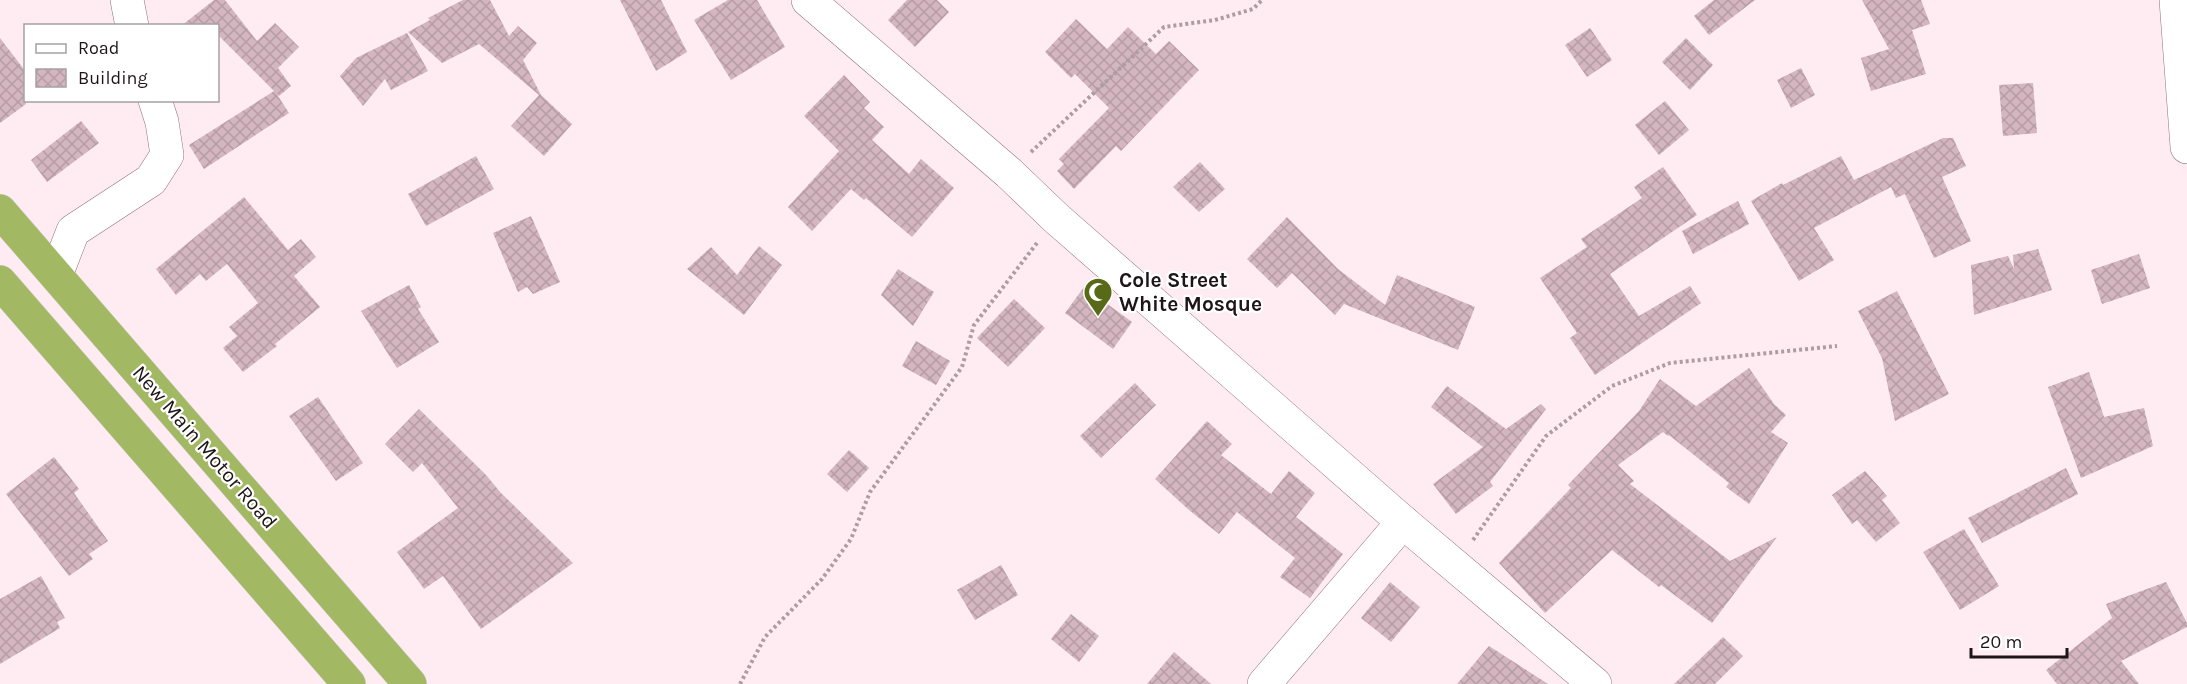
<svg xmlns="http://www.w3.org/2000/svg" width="2187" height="684" font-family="Karla,sans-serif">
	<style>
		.building { fill: url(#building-cross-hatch) }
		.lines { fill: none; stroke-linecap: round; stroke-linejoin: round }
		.minor-casing { stroke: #8e737d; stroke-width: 34 }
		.tertiary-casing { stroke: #8e737d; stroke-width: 34 }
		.trunk-casing { stroke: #d2d0d1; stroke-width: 34 }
		.path { stroke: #ac9da2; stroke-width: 4; stroke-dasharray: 3 3; stroke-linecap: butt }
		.minor { stroke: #fff; stroke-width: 33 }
		.tertiary { stroke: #fff; stroke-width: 33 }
		.trunk { stroke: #a3b862; stroke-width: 33 }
		.labels { text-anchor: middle; stroke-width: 4.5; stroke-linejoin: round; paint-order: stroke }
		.poi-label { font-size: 21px; font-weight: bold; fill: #1f1519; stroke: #fff; text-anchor: start }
		.street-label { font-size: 21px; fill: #1f1519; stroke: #fff }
	</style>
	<defs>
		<pattern id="building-cross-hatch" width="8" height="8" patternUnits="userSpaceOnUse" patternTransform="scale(1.5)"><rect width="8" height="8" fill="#d4b6c0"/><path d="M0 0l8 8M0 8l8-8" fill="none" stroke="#b69ca4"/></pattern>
	</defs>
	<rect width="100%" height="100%" fill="#feecf2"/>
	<g class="building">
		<polygon points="214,0 225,0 257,41 275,23 299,47 278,68 291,86 279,96 276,93 289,113 204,169 189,145 274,91 218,35 218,26 181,26"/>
		<polygon points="463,0 490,0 509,36 518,26 537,43 523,60 541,95 572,124 544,156 511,126 539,95 479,44 442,63 408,32 430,20 428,18"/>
		<polygon points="620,0 661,0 687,52 656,71"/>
		<polygon points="728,0 757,0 785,47 731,80 694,20"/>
		<polygon points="907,0 937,0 949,12 915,47 888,20"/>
		<polygon points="1714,0 1755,0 1709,35 1694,16"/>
		<polygon points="1862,0 1921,0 1930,24 1912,30 1926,74 1871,91 1861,58 1889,49"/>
		<polygon points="1076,19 1107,49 1128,27 1156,54 1169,41 1199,70 1121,151 1116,146 1074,189 1057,171 1064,164 1059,159 1109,108 1075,74 1071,78 1045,52"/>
		<polygon points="1590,28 1612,60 1587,77 1565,45"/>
		<polygon points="407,33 428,71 391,90 385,79 363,106 340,76 356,58"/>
		<polygon points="0,38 26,72 26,104 0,123"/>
		<polygon points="1686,38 1713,65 1690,90 1662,62"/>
		<polygon points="1801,68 1815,95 1791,108 1777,80"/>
		<polygon points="844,75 870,102 864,108 884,127 872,140 909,174 921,159 954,188 912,237 866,198 864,200 851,189 812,231 788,207 839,151 804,116"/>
		<polygon points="2033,83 2037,133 2003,136 1999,85"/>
		<polygon points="1665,101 1689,130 1659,155 1635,125"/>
		<polygon points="81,121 99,143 47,182 31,160"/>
		<polygon points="1943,138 1953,138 1966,166 1942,177 1971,241 1934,258 1905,194 1896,198 1891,187 1814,228 1834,260 1799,281 1751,201 1782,183 1783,185 1841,156 1854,180"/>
		<polygon points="476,156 494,189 426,226 408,194"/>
		<polygon points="1200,162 1225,189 1199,212 1173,187"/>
		<polygon points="1663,167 1697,215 1610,274 1639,316 1690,286 1701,303 1595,375 1570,338 1577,333 1540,278 1587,247 1581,239 1642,198 1634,187"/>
		<polygon points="244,197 288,250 301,239 316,257 294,276 320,307 275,344 277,346 243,372 223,348 237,336 229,327 258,303 227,264 206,281 200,274 176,295 156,269"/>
		<polygon points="1738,201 1749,224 1693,254 1682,231"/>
		<polygon points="531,216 560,282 533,294 527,287 518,292 493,233"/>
		<polygon points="1287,217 1338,269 1385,305 1397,275 1475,307 1458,350 1344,304 1335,315 1292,273 1277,288 1247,259"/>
		<polygon points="759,246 782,265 744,315 687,269 711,247 737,275"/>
		<polygon points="2038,249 2052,290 1974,315 1971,265 2008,256 2014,269 2013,255"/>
		<polygon points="2139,254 2150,288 2102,304 2091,270"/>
		<polygon points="898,269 934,292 913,326 881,295"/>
		<polygon points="409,285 421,307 418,309 439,342 397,368 361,311"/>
		<polygon points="1084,287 1132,322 1113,349 1065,313"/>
		<polygon points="1897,291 1949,394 1895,421 1882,358 1858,311"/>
		<polygon points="1014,299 1045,328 1008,367 977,338"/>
		<polygon points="916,341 950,361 936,385 902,366"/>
		<polygon points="1749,368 1774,404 1786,415 1771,432 1788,443 1749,504 1726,487 1729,483 1669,435 1668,436 1663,432 1618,465 1634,481 1630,484 1730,561 1777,537 1712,623 1661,585 1659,587 1612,550 1545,613 1499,563 1571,488 1568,485 1639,411 1660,379 1696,406"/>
		<polygon points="2089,372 2104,417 2144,408 2153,446 2081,478 2048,387"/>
		<polygon points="1135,383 1156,405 1101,458 1080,436"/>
		<polygon points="1447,386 1506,429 1541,404 1546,409 1490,482 1493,486 1456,514 1433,484 1483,447 1431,407"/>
		<polygon points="318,397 363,463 336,481 289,416"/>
		<polygon points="419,409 486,475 501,493 573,563 481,629 443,576 424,589 397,552 458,508 422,463 413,472 385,444"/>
		<polygon points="1207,421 1232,444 1221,455 1271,494 1289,471 1315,493 1296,517 1343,554 1310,598 1280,577 1295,558 1237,512 1219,534 1189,510 1155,479"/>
		<polygon points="849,450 869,468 847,492 827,474"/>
		<polygon points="54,457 79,489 74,493 108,541 89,554 93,559 69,576 6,494"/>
		<polygon points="2066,468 2078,494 1982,543 1968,518"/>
		<polygon points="1865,471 1887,496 1882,500 1900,523 1876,542 1857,520 1852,524 1832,495"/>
		<polygon points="1964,529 1999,586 1960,610 1923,552"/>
		<polygon points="1001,565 1018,595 975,620 957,590"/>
		<polygon points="41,576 65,618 57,622 60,628 0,664 0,599"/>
		<polygon points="1390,582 1420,607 1391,642 1361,618"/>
		<polygon points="2166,582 2187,623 2187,627 2121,661 2139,684 2057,684 2046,670 2112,618 2106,604"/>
		<polygon points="1071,614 1099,636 1079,662 1051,639"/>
		<polygon points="1723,637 1743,656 1715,684 1674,684"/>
		<polygon points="1489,646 1548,684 1457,684"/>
		<polygon points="1174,652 1211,684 1147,684"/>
	</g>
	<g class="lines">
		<g class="minor-casing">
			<g id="minor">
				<polyline points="127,0 132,26"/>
				<polyline points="56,275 73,231 151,180 167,155 162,122 155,100"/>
				<polyline points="1264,684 1403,522"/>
			</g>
		</g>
		<g class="tertiary-casing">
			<g id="tertiary">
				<polyline points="808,0 1009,173 1056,218 1403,522 1595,684"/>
				<polyline points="2176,0 2187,147"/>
			</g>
		</g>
		<g class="trunk-casing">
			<g id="trunk">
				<polyline points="0,211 410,684"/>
				<polyline points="0,282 349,684"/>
			</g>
		</g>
		<g class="path">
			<polyline points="1031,152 1164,27 1215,20 1253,9 1262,0"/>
			<polyline points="1473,540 1546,436 1612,386 1670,363 1837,346"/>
			<polyline points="740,684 765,637 822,579 851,539 870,492 962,367 974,325 1037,243"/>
		</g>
		<use href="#minor" class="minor"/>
		<use href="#tertiary" class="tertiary"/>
		<use href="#trunk" class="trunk"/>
	</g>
	<defs>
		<g id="mosque-pin" transform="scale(1.5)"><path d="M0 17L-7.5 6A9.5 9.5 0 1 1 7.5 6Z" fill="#586a17" stroke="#fff"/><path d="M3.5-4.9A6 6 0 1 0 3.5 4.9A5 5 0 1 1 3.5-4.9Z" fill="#fff"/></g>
	</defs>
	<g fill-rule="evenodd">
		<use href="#mosque-pin" x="1098" y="292"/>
	</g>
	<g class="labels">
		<g class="poi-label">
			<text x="1119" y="287">Cole Street<tspan x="1119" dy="24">White Mosque</tspan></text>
		</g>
		<g class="street-label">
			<text transform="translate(205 447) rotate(49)" y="7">New Main Motor Road</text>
		</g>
	</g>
	<rect x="24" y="24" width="195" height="78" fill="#ffffff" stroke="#a5a1a3" stroke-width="1.5"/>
	<rect x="36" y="44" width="30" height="9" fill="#ffffff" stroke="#a5a1a3" stroke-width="1.5"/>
	<text x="78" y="54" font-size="18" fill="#1f1519">Road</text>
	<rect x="36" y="69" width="30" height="18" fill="url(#building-cross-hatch)" stroke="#a5a1a3" stroke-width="1.5"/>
	<text x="78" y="84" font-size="18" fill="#1f1519">Building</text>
	<path d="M1971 648v9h96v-9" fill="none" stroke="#1f1519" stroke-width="3"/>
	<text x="1980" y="648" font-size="18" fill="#1f1519" stroke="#ffffff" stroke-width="4.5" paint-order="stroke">20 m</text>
</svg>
